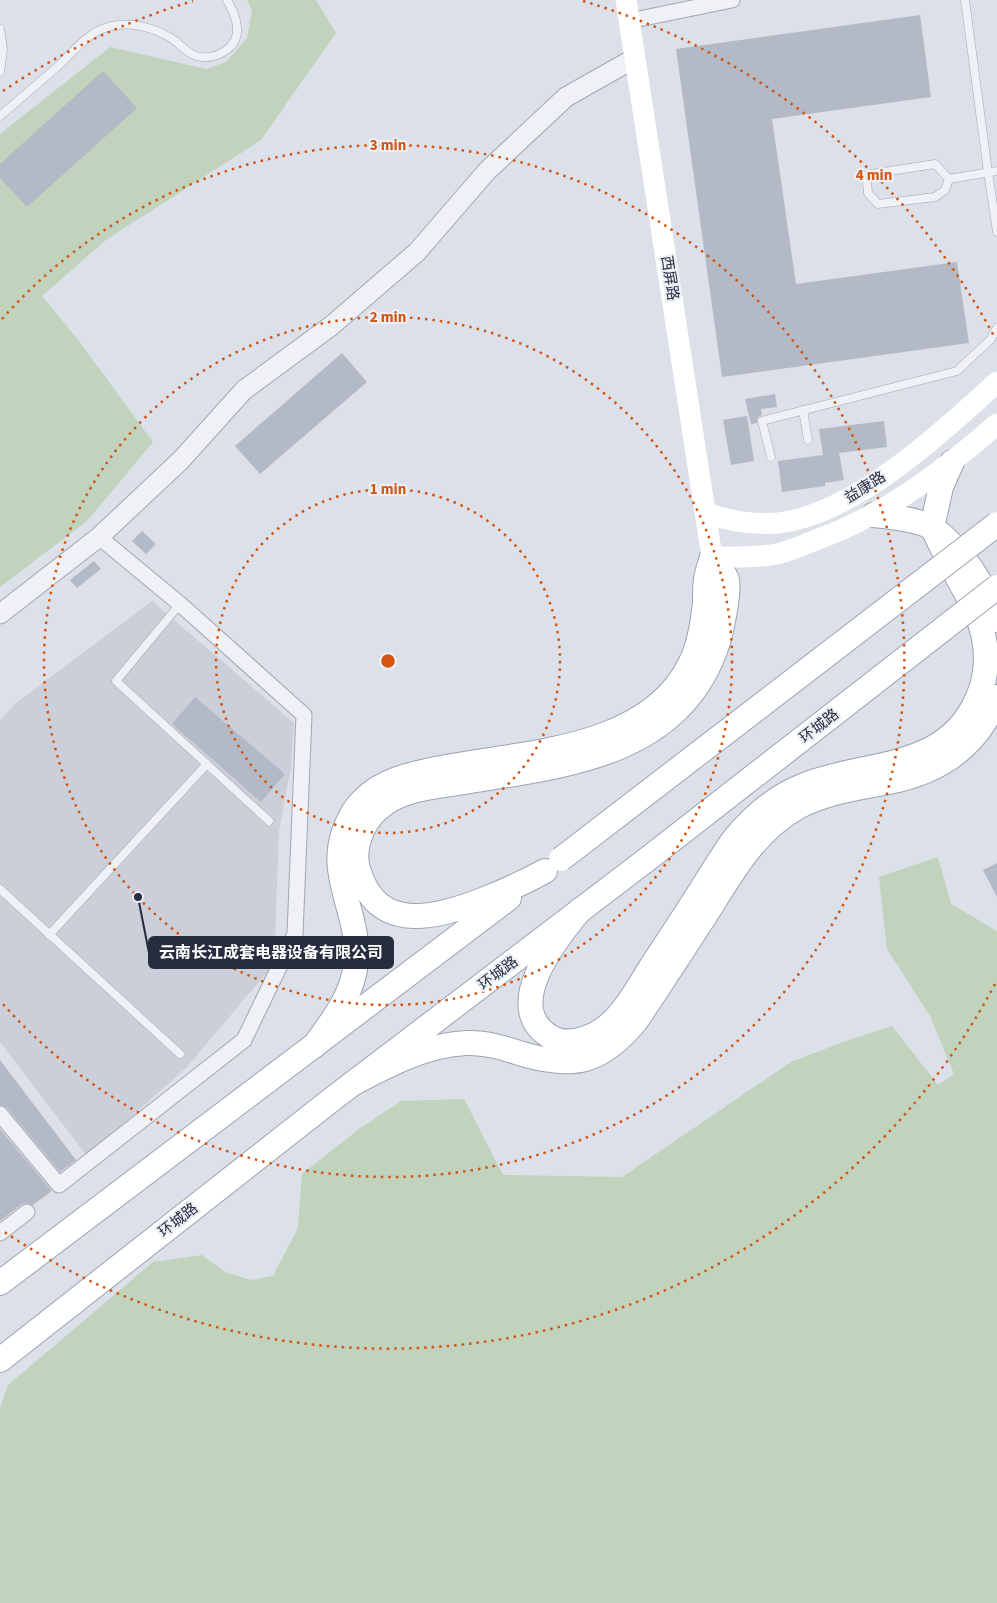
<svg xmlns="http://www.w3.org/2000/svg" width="997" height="1603" font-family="'Source Sans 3','Noto Sans SC',sans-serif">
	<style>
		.built { fill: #cacfda }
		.green { fill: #c1d2bd }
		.building { fill: #b3b9c5 }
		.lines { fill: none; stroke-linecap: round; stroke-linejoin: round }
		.service-casing { stroke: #a1a7b2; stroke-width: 9 }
		.minor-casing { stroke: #a1a7b2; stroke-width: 17 }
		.tertiary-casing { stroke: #a1a7b2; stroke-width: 21 }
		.primary-casing { stroke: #9ba3b4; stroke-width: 26 }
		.service { stroke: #eff1f6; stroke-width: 8 }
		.minor { stroke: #eff1f6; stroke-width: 15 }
		.tertiary { stroke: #eff1f6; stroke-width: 19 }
		.secondary { stroke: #fff; stroke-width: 21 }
		.primary { stroke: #fff; stroke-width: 24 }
		.primary-bridge-casing { stroke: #9ba3b4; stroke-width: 26; stroke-linecap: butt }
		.primary-bridge { stroke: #fff; stroke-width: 24 }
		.ring { fill: none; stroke: #d45511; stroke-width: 2.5; stroke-dasharray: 2.5 5 }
		.labels { text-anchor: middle; stroke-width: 4.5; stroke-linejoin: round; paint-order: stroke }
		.street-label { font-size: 15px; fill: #252d3f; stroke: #eceff5 }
		.centre { fill: #d45511; stroke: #eceff5; stroke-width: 2.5 }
		.ring-label { font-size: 15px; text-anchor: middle; font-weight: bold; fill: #d45511; stroke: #eceff5; stroke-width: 4.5; stroke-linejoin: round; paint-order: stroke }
		.leader { fill: none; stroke: #252d3f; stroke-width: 2 }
		.callout-dot { fill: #252d3f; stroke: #eceff5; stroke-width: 2 }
		.callout { fill: #252d3f; stroke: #252d3f; stroke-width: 2 }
		.callout-label { font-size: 16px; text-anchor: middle; font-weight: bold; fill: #fff }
	</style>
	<rect width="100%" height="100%" fill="#dce0e8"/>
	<polygon class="built" points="152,601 294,723 291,767 279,831 274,964 186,1068 87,1156 0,1042 0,721 16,703"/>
	<g class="green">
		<polygon points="247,0 316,0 336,33 261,140 106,240 42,296 79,341 153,442 87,521 0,587 0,134 110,47 206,69 226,62 247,38 252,11"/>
		<polygon points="938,857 951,904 997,931 997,1603 0,1603 0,1408 8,1385 153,1262 202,1255 225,1272 251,1280 273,1276 298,1228 302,1174 359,1129 401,1101 464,1099 503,1175 622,1177 791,1062 843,1042 892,1026 938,1085 954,1074 930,1016 887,949 879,877"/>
	</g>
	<g class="building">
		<polygon points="920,15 931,97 772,119 796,284 957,262 969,343 722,377 676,49"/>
		<polygon points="103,71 137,108 27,207 0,178 0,164"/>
		<polygon points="342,353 367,382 260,474 235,446"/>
		<polygon points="775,394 777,407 761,409 762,415 758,417 757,423 751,424 745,399"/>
		<polygon points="747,416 754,461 731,465 723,420"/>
		<polygon points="884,421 887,447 839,453 844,480 825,483 825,486 782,492 778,461 823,455 819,429"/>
		<polygon points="142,531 156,544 146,554 132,541"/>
		<polygon points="94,561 101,569 77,588 70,580"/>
		<polygon points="195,697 285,774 261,802 172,724"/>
		<polygon points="997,863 997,897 983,870"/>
		<polygon points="0,1060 76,1160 60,1172 7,1108 0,1105"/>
		<polygon points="0,1129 52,1191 33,1205 26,1203 22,1204 0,1221"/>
	</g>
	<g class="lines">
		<g class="service-casing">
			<g id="service">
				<polyline points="965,0 988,172 997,232"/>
				<polyline points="0,29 3,49 0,72"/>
				<path d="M0 116C20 99 39 83 58 66 71 54 88 33 105 28 128 20 154 27 174 40 181 45 187 53 196 56 214 61 238 49 237 29 237 18 232 9 227 0"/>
				<polygon points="935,164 949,179 945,190 935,197 878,204 868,193 867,182 871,174"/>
				<polyline points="949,179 997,171"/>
				<polyline points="803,410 808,440"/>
				<polyline points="771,457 762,421 957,371 991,339 997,328"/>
				<polyline points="180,604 116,681 269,821"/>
				<polyline points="0,889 180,1054"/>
				<polyline points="49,935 207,764"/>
			</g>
		</g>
		<g class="minor-casing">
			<g id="minor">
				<polyline points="629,21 732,0"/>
				<polyline points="0,1114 59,1185 244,1040 295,934 304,715 180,604 99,537"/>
				<polyline points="0,1233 27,1212"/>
			</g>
		</g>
		<g class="tertiary-casing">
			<polyline id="tertiary" points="0,614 99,537 181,460 244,390 331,326 417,252 487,171 566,97 635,58"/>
		</g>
		<g class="primary-casing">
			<g id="primary">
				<path d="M873 515C887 516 921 520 933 528 962 549 986 587 997 620"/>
				<path d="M545 871C525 882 505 891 485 899 437 918 377 935 358 869 352 849 362 823 378 809 398 790 431 787 458 783 559 766 679 759 717 645 721 634 730 590 727 580 726 574 716 563 712 557"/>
				<path d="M580 910C556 939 502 1006 549 1036 570 1050 600 1035 615 1019 629 1005 639 986 649 970 667 942 686 914 704 885 714 870 723 854 734 839 752 817 775 797 802 786 864 760 947 773 978 697 988 674 988 650 981 626 976 609 967 595 959 580 949 563 941 545 932 527L941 487 952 462"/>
				<path d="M314 1046C333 1020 353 995 356 962 361 912 323 872 348 822 352 814 356 806 363 800 384 778 417 773 446 767 527 752 649 749 690 664 700 645 703 622 705 602 705 594 705 586 706 579 707 572 710 564 712 557"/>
				<path d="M352 1084C388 1065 425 1045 466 1043 485 1042 504 1048 522 1054 574 1069 601 1063 636 1021 659 987 681 953 703 919 730 877 753 832 798 807 826 792 858 788 889 782 940 772 978 746 997 697"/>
				<polyline points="0,1283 509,898"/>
				<polyline points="0,1360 335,1097 645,861"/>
			</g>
		</g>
		<use href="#service" class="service"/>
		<use href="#minor" class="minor"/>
		<use href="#tertiary" class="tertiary"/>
		<g class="secondary">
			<path d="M626 0 712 557C734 557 755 558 777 554 790 551 803 545 816 540 885 515 942 472 997 424"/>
			<path d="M706 513C729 521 753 525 778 523 853 515 942 433 997 382"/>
		</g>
		<use href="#primary" class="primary"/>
		<g class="primary-bridge-casing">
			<g id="primary-bridge">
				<polyline points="561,859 997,524"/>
				<polyline points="645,861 997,587"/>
			</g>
		</g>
		<use href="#primary-bridge" class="primary-bridge"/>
	</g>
	<g class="ring">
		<circle cx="388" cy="661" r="172"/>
		<circle cx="388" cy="661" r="344"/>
		<path d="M2 319A516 516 0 1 1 2 1003"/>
		<path d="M995 984A688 688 0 0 1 3 1231M3 91A688 688 0 0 1 193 1M583 1A688 688 0 0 1 995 338"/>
	</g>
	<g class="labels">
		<g class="street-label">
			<text transform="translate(670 278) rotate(81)" y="5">西屏路</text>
			<text transform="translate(865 487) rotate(-32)" y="5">益康路</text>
			<text transform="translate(819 726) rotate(-38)" y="5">环城路</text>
			<text transform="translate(498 973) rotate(-37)" y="5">环城路</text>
			<text transform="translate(178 1220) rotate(-38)" y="5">环城路</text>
		</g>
	</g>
	<circle cx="388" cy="661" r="8" class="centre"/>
	<g class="ring-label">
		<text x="388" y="150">3 min</text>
		<text x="874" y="180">4 min</text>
		<text x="388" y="322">2 min</text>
		<text x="388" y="494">1 min</text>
	</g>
	<path class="leader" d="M138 897L149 953"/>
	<circle class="callout-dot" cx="138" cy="897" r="5"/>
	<rect class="callout" x="149" y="937" width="244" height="31" rx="5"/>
	<g class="callout-label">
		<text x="271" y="958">云南长江成套电器设备有限公司</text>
	</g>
</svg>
